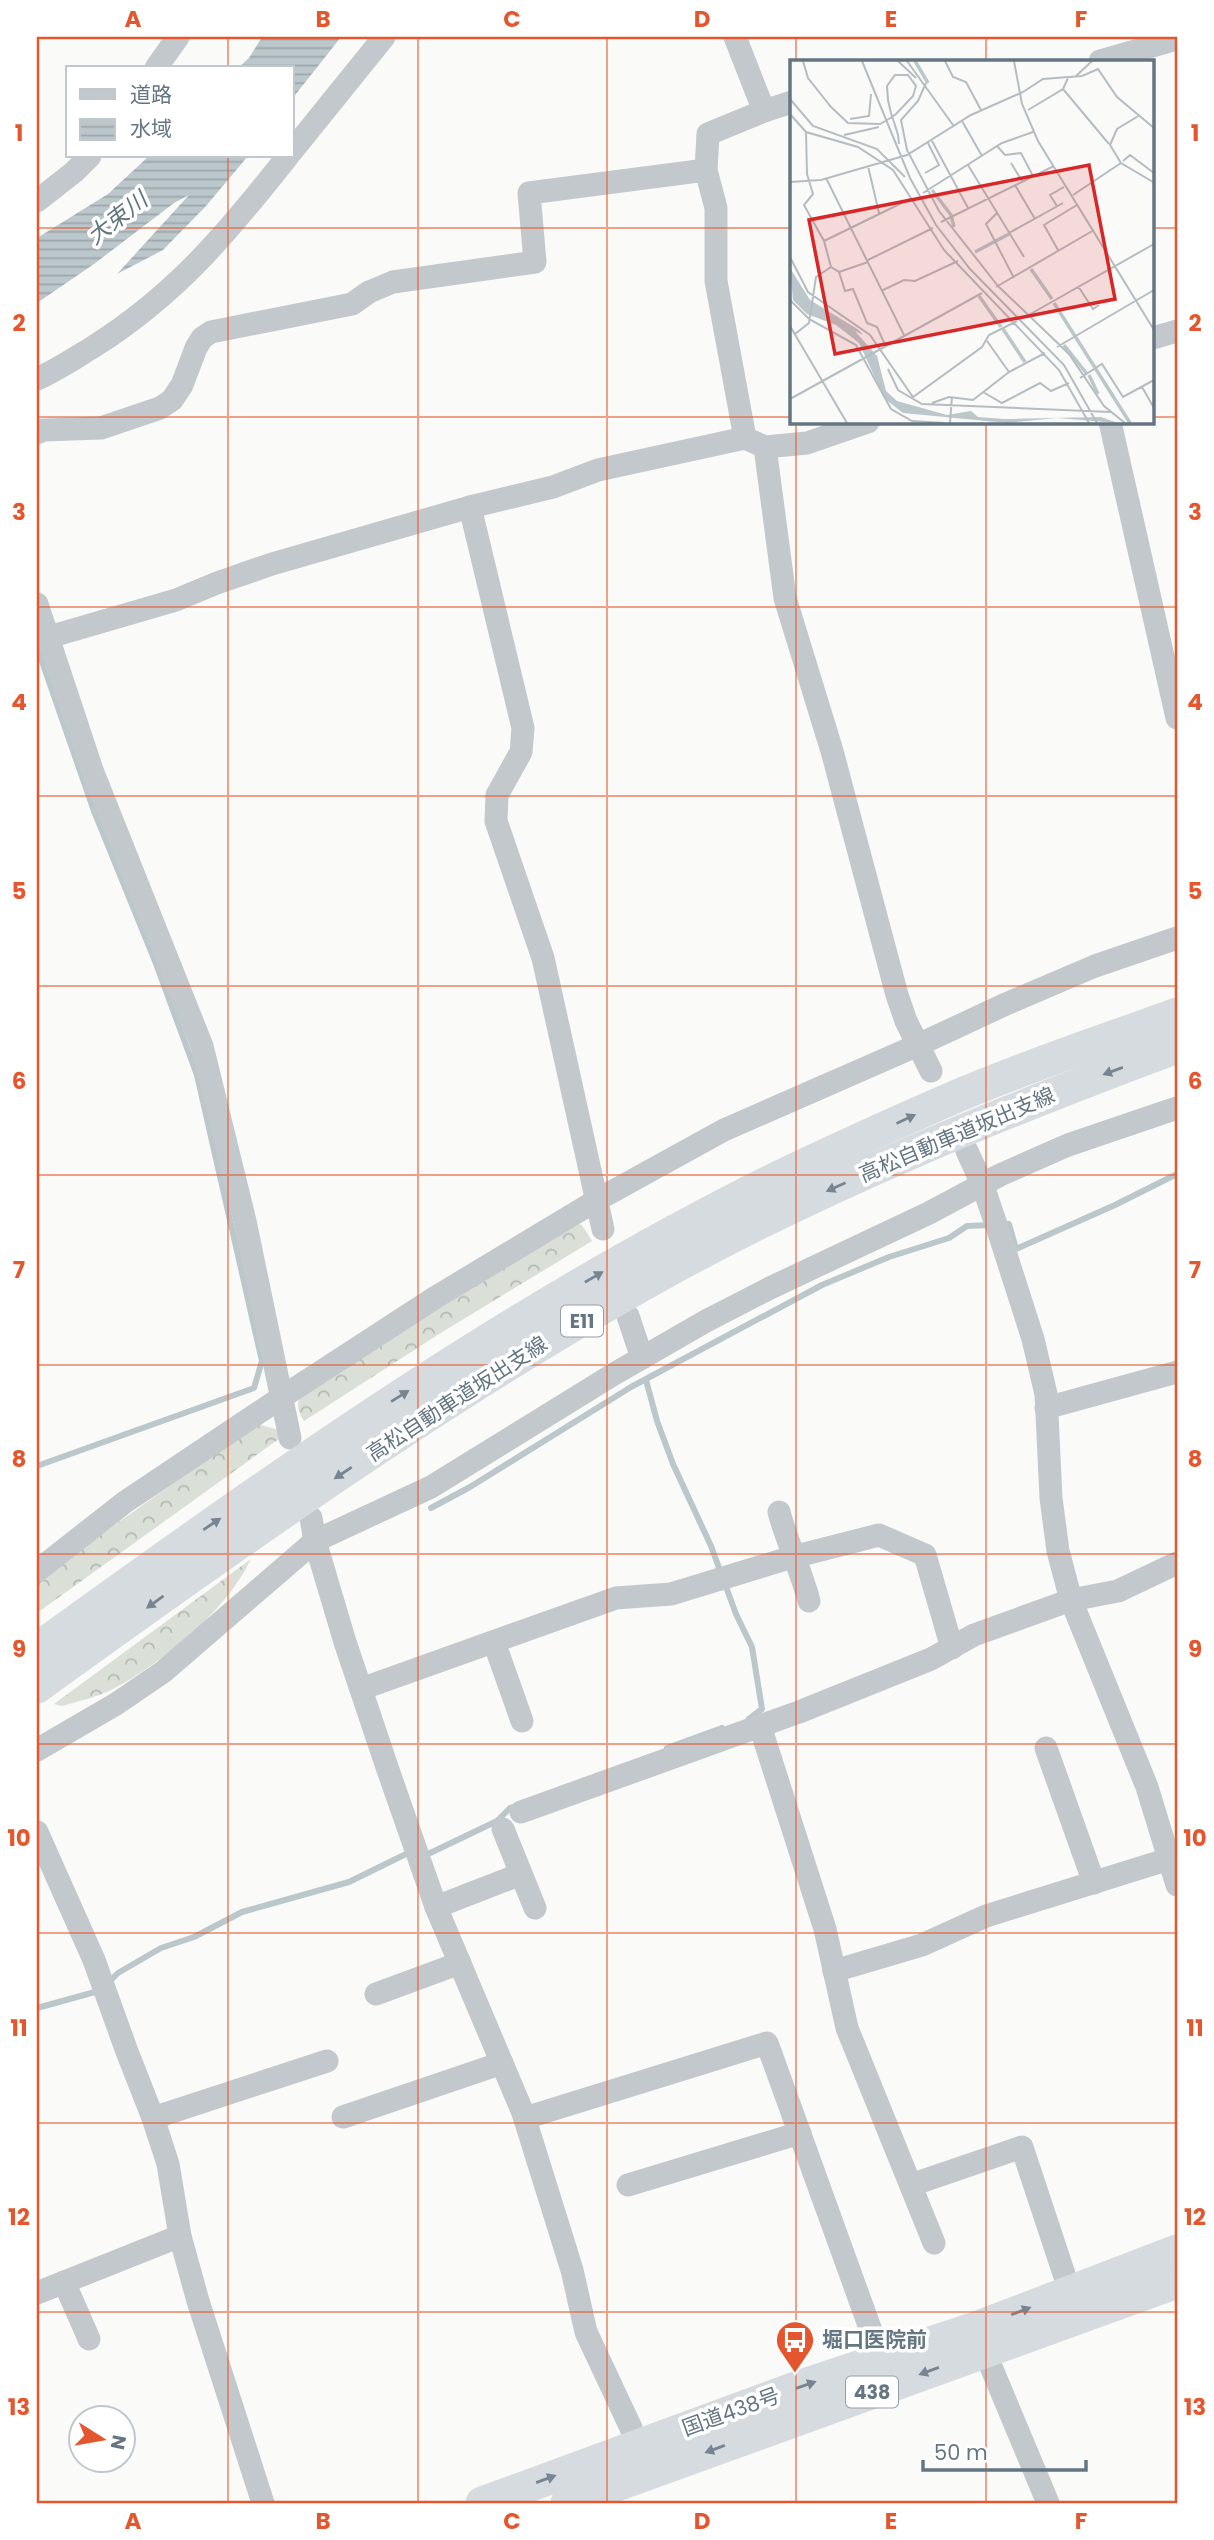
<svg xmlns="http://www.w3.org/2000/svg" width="1214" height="2540" font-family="Poppins,'Noto Sans JP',sans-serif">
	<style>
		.forest { fill: url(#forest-crowns) }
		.water { fill: url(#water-rules) }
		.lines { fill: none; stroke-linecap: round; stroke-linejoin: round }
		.stream { stroke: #bbc7cb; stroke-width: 6 }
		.minor { stroke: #c3c8cc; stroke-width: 23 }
		.highway { stroke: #d6dbdf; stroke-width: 33 }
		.oneway { fill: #768591 }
		.grid { fill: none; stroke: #e4572e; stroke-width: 2; stroke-opacity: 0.55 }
		.labels { text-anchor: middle; stroke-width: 7; stroke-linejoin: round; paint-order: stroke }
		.shield { fill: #fff; stroke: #939fa8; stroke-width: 2 }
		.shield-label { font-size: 19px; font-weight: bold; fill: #657683 }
		.street-label { font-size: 21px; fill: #657683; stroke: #fff }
		.poi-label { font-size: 21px; font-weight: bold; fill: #657683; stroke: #fff; text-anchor: start }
		.water-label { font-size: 23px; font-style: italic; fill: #60757c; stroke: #fff }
		.inset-river { fill: none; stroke: #bbc7cb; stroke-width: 3.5 }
		.inset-road { fill: none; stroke: #b5bdc2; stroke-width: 2 }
		.view { fill: #d62828; fill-opacity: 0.15; stroke: #d62828; stroke-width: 3.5 }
		.inset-edge { fill: none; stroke: #657683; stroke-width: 3.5 }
		.neatline { fill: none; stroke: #e4572e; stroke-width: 2.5 }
		.grid-label { font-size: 23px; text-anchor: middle; font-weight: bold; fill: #e4572e }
	</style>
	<defs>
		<pattern id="forest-crowns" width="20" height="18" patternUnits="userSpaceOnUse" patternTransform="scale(1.75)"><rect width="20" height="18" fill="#dadfd7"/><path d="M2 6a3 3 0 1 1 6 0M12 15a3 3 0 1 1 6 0" fill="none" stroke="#b4b9b4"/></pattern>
		<pattern id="water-rules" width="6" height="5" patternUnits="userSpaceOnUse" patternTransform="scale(1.75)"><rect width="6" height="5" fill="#bbc7cb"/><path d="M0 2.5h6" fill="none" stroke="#9ca6aa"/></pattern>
	</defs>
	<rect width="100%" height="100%" fill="#fafaf8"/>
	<g class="forest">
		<path d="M572 1222 582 1225 592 1241 439 1334 304 1421C297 1410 296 1403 302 1392Z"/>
		<polygon points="257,1424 279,1430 283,1436 37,1613 37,1580"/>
		<path d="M251 1559C226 1611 164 1662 113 1689 98 1697 79 1701 62 1706L54 1704Z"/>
	</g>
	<g class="water">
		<polygon points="262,37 341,37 292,99 292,68 238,68 249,58"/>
		<polygon points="149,156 248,156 206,206 163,250 117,274 189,195 174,203 94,264 37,303 37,238 108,194"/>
	</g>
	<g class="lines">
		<g class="stream">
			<polyline points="37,647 94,811 155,961 197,1075 262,1361 254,1388 37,1466"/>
			<polyline points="1001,1224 1009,1224 1016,1249 1115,1205 1177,1174"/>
			<polyline points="646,1380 657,1421 673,1464 711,1546 736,1614 752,1647 762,1709 749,1719"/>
			<polyline points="431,1508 470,1487 631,1387 822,1285 889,1257 949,1238 967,1226 990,1225"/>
			<polyline points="667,1748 722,1728"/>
			<polyline points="426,1855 497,1821 510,1808 516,1806"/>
			<polyline points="109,1982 118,1973 161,1948 194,1937 242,1912 349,1882 406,1854"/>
			<polyline points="37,2008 95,1992"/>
		</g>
		<g class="minor">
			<polyline points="735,37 764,111"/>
			<polyline points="1100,61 1177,39"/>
			<polyline points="156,68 178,37"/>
			<polyline points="292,151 384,37"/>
			<polyline points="37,201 74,172 90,156"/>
			<polyline points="1153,338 1177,331"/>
			<path d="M37 379C57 370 75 358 93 347 177 294 228 232 288 156"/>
			<polyline points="1110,422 1177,718"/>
			<polyline points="37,433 44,430 101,428 160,408 172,400 182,385 196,348 202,338 211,332 352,304 369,292 393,282 535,262 529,193 706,170"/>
			<polyline points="745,438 716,281 716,208 706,170 708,134 764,111 792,102"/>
			<polyline points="765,447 785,598 832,751 897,995 906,1021 931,1071"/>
			<polyline points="470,507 523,728 521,752 497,795 496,821 543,958 603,1229"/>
			<polyline points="37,604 92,770 202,1046 245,1221 290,1438"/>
			<polyline points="49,637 176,600 217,583 272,564 470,507 553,487 598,470 745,438 765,447 807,443 868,422"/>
			<polyline points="967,1151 983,1186 1000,1236 1033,1339 1046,1394 1051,1498 1058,1551 1071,1600 1147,1787 1177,1885"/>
			<polyline points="628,1316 642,1358"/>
			<polyline points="1046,1408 1177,1372"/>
			<path d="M779 1512C787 1542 801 1570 809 1601"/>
			<polyline points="311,1518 315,1541 345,1642 388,1770 436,1907 523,2113 572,2270 586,2332 631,2428 640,2458"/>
			<polyline points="37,1571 125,1502 282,1397 436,1297 597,1200 724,1130 918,1045 1006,1004 1095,966 1177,938"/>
			<polyline points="494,1642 522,1721"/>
			<polyline points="361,1689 616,1598 671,1594 789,1558 879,1535 925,1555 952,1648"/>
			<polyline points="760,1726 825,1929 847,2028 934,2243"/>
			<polyline points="1046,1748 1094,1883"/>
			<polyline points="37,1750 116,1704 163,1672 315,1541 431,1487 614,1374 706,1321 770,1288 929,1213 1000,1175 1068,1145 1177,1108"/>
			<polyline points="521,1812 799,1712 931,1659 974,1635 1071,1600 1118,1591 1177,1563"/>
			<polyline points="503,1829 535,1908"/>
			<polyline points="37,1832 94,1960 126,2049 153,2118 168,2164 180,2236 198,2301 263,2503"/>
			<polyline points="436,1907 521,1874"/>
			<polyline points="834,1971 922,1945 986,1916 1169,1859"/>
			<polyline points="376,1994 460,1963"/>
			<polyline points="343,2117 502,2063"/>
			<polyline points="153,2118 327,2061"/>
			<polyline points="525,2118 767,2043 874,2339 889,2371"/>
			<polyline points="628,2185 800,2133"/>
			<polyline points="911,2185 1022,2147 1064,2274 1076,2304"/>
			<polyline points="64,2282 89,2339"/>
			<polyline points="37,2293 180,2236"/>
			<polyline points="979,2338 1048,2503"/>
		</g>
		<g class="highway">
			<path d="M37 1649C275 1477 516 1306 781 1176 838 1149 897 1122 955 1097 1027 1066 1103 1041 1177 1014"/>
			<path d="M37 1687C238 1542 441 1397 658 1276 824 1184 1000 1113 1177 1047"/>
			<polyline points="482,2503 801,2386 976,2328 1177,2251"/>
			<polyline points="567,2503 1177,2282"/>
		</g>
	</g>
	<defs><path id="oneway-solid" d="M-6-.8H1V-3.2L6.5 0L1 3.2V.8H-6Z" transform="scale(1.75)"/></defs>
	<g class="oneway">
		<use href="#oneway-solid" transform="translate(1113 1071) rotate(160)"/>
		<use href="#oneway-solid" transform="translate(906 1119) rotate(-25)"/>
		<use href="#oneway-solid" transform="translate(836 1187) rotate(156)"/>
		<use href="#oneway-solid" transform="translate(594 1277) rotate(-30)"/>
		<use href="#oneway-solid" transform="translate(400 1396) rotate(-32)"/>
		<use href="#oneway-solid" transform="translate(343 1473) rotate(146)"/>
		<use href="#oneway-solid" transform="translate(212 1524) rotate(-34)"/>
		<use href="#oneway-solid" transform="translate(155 1602) rotate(144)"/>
		<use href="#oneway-solid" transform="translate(1021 2311) rotate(-21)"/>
		<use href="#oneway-solid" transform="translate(929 2371) rotate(160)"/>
		<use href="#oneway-solid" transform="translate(806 2385) rotate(-19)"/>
		<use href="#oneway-solid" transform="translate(715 2449) rotate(160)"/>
		<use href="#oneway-solid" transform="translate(546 2479) rotate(-20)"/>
	</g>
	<path class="grid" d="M228 37V68M418 37V2503M607 37V2503M796 37V61M986 37V61M228 156V2503M37 228H792M1153 228H1177M37 417H792M1153 417H1177M796 422V2503M986 422V2503M37 607H1177M37 796H1177M37 986H1177M37 1175H1177M37 1365H1177M37 1554H1177M37 1744H1177M37 1933H1177M37 2123H1177M37 2312H1177"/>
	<defs>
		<g id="bus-pin" transform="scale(2.0125)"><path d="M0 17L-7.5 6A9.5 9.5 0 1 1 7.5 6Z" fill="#e4572e" stroke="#fff"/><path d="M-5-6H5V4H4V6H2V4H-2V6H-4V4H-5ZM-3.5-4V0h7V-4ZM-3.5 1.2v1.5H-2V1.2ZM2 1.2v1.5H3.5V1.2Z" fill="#fff"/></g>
	</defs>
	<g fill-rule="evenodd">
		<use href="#bus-pin" x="795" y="2340"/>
	</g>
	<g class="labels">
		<g class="shield">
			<rect x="561" y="1305.5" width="42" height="31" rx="5"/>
			<rect x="846" y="2376.5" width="52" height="31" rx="5"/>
		</g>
		<g class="shield-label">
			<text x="582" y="1328">E11</text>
			<text x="872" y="2399">438</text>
		</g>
		<g class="street-label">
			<text transform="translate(957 1135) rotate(-23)" y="7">高松自動車道坂出支線</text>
			<text transform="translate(457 1399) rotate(-33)" y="7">高松自動車道坂出支線</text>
			<text transform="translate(731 2412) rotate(-20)" y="7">国道438号</text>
		</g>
		<g class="poi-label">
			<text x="822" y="2347">堀口医院前</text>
		</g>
		<g class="water-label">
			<text transform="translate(117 218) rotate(-38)" y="8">大束川</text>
		</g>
	</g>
	<g transform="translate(790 60)">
		<rect width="364" height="364" fill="#fafaf8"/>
		<path d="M0 208 20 240 69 270 73 275 65 271 87 296 96 331 107 341 157 355 181 351 188 357 214 359 311 357 328 363 267 358 217 363 113 353 95 339 69 283 46 265 17 254 3 240Z" fill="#bbc7cb"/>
		<path class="inset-river" d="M125 1 138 23M142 130 161 155 164 167M185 192 219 174M241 209 262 239M189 236 211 267M264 243 340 363M213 269 235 302M274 285 297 314M299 315 308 334"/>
		<path class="inset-road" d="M13 1 18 18 41 47M72 1 120 118 146 165 180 209 274 305 307 363M108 1 126 18M117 1 163 65M155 1 163 17 176 22 191 50M224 1 232 44 248 81 364 270M286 16 302 1M136 23 128 41 111 60 117 90 149 151 208 226 279 294 314 346 335 363M273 29 319 84M233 32 253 19 292 16 308 9 327 37 364 68M0 39 23 66 87 89 115 117M39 45 58 63 90 64 97 60 102 57 106 54 123 36 126 26 118 15H105L97 26 98 40 101 53 104 62 108 75 109 84M238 50 273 29 278 18M0 54 16 72 68 87 103 110 154 190 269 310 299 363M350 55 327 69 320 85 331 103 363 122M60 59 79 56 81 34M172 61 192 96M16 72 17 114 23 134 14 145 34 181 41 207 49 212 55 231 63 229 77 263 87 267 96 287M54 75 89 67M142 81 178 148M207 86 215 95 231 93 243 116M333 101 340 95 364 113M221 103 232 121M178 105 234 197M78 106 89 153M135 113 149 105 138 83M36 118 114 275M0 122 31 120 117 95 181 55 233 32M225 125 245 159M133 133 212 83 243 72M283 135 331 103M267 146 260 135 274 127M207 153 196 164 224 218M151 162 264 106M219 173 273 143M34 181 120 139M268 190 254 165 287 145M0 197 18 232 80 275 123 337 192 287 199 275 227 261M78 200 143 168M49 212 78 202M288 226 303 249 309 245M206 227 304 170M91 231 114 220 125 221 168 201M0 240 19 259 66 285 101 349 122 361 154 363M237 256 364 184M0 266 57 363M5 274 19 263 26 217 41 207M197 281 219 312M267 287 364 230M98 309 108 330 132 344 320 352M290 318 312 304 333 337 364 320M352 327 364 348M193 332 212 343 250 323 261 331 279 323M0 339 192 233M142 343 159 337 183 340 219 312 255 293M160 363 162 337"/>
		<path class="view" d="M299 105 325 239 45 294 19 160Z"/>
		<rect width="364" height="364" class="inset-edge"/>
	</g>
	<rect width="1214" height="2540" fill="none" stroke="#ffffff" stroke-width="77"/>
	<rect x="66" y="66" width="228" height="91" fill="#ffffff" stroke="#c1c8cd" stroke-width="2"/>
	<rect x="80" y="89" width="35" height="10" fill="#c3c8cc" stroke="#c1c8cd" stroke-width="2"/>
	<text x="130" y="102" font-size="21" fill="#657683">道路</text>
	<rect x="80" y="119" width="35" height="21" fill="url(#water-rules)" stroke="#c1c8cd" stroke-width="2"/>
	<text x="130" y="136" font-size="21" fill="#657683">水域</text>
	<g transform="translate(102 2439) rotate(101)"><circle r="33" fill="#ffffff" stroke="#c1c8cd" stroke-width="2"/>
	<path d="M0-5L12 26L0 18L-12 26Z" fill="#e4572e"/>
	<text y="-10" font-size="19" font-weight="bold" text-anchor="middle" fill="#657683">N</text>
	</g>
	<path d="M923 2460v10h163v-10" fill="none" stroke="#657683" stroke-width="3.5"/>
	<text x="934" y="2460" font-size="21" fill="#657683" stroke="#ffffff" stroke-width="5" paint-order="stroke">50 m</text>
	<rect x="38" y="38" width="1138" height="2464" class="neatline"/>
	<g class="grid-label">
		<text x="133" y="27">A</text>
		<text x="323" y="27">B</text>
		<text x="512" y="27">C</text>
		<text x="702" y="27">D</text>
		<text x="891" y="27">E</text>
		<text x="1081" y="27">F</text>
		<text x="19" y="141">1</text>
		<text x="1195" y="141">1</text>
		<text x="19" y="331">2</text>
		<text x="1195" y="331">2</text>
		<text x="19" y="520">3</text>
		<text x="1195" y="520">3</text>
		<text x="19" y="710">4</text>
		<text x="1195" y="710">4</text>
		<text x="19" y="899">5</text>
		<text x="1195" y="899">5</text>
		<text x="19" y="1089">6</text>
		<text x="1195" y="1089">6</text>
		<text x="19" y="1278">7</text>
		<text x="1195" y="1278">7</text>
		<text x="19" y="1467">8</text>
		<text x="1195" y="1467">8</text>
		<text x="19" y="1657">9</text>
		<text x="1195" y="1657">9</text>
		<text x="19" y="1846">10</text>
		<text x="1195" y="1846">10</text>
		<text x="19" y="2036">11</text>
		<text x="1195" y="2036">11</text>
		<text x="19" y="2225">12</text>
		<text x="1195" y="2225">12</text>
		<text x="19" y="2415">13</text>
		<text x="1195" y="2415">13</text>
		<text x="133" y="2529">A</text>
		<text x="323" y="2529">B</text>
		<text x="512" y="2529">C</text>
		<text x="702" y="2529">D</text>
		<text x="891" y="2529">E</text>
		<text x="1081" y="2529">F</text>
	</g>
</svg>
